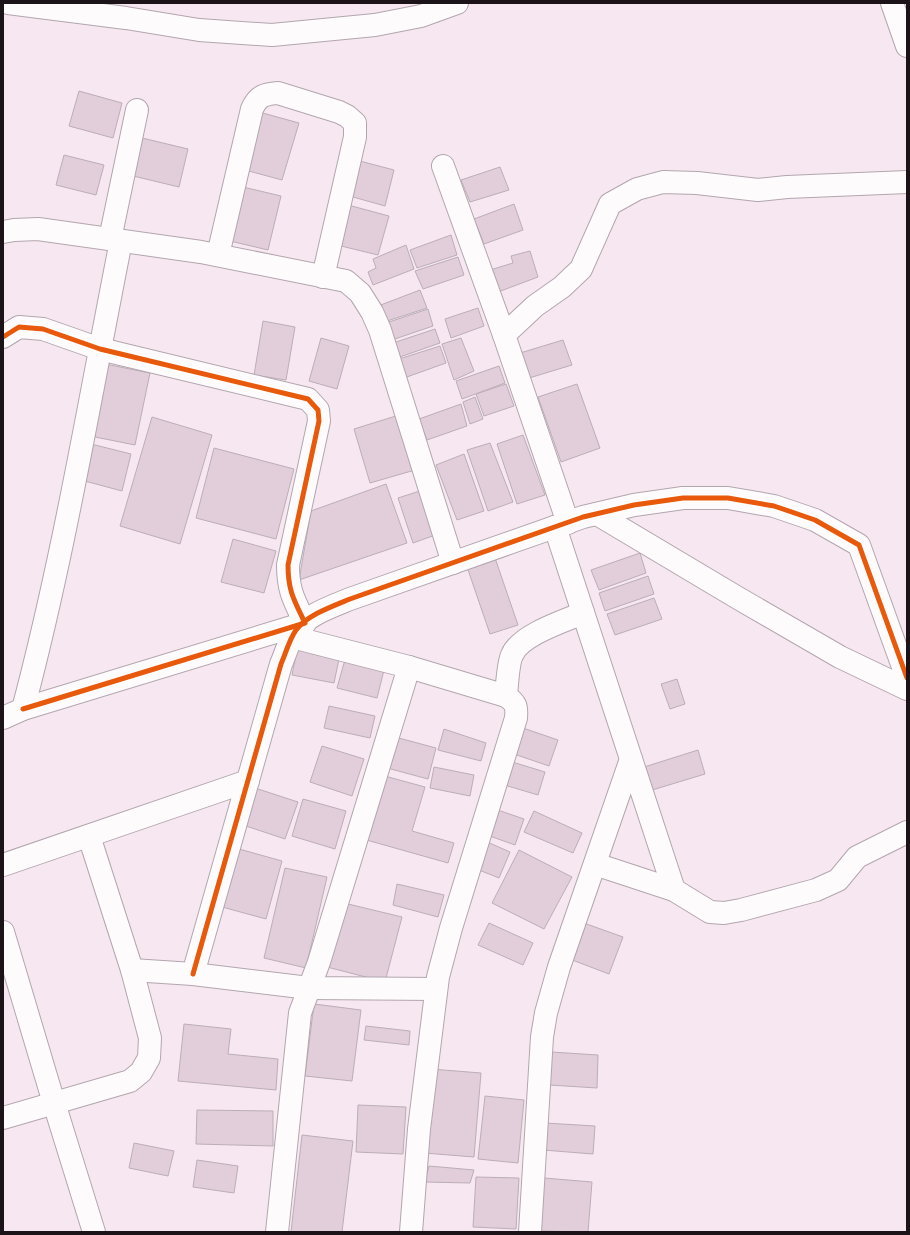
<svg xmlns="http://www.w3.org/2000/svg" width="910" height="1235" font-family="Jost,sans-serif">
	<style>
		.building { fill: #e2cdda; stroke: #bbaeb6 }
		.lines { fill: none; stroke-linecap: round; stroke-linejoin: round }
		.street-casing { stroke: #b2a6ad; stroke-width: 24 }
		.street { stroke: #fefbfd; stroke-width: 22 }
		.cycleway-casing { stroke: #fff; stroke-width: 8 }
		.cycleway { stroke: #e8590c; stroke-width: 5 }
	</style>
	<rect width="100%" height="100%" fill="#f7e7f1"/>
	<g class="building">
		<polygon points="79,91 122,103 113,138 69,126"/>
		<polygon points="259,112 299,123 282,180 245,170"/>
		<polygon points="138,137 188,149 179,187 129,175"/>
		<polygon points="64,155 104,165 96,195 56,185"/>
		<polygon points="356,160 394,170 385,206 346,195"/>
		<polygon points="500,167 509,190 470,202 461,180"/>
		<polygon points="243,187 281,196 268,250 230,241"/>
		<polygon points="514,204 523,230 484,244 474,219"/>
		<polygon points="348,205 389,216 378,255 337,245"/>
		<polygon points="451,235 457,255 417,268 410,250"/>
		<polygon points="406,245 414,269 373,285 368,272 376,268 373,259"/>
		<polygon points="530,251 538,277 498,292 490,270 513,263 511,256"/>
		<polygon points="458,257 464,275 423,289 415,271"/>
		<polygon points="420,290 427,308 384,322 378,306"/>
		<polygon points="478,308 484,326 451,338 445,319"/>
		<polygon points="428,309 433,326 392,340 386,323"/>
		<polygon points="263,321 295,327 286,380 254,375"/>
		<polygon points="435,329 440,343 397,358 393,343"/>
		<polygon points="321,338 349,346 337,389 309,381"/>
		<polygon points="461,338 474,371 454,380 442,344"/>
		<polygon points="563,340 572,365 529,378 520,353"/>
		<polygon points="440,346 446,363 404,378 399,359"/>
		<polygon points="105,364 150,373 135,445 90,436"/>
		<polygon points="499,366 505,383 462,399 456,381"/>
		<polygon points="506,384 514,406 484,416 476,394"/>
		<polygon points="577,384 600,448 561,462 538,397"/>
		<polygon points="475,397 483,419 470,424 463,402"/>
		<polygon points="461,404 467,426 427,440 419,419"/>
		<polygon points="399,415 415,470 370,483 354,429"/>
		<polygon points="152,417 212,435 180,544 120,526"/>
		<polygon points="523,435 545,495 517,504 497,444"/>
		<polygon points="490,443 513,502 488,511 467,450"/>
		<polygon points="91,444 131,454 122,491 81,480"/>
		<polygon points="214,448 294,469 276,539 196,518"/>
		<polygon points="464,454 484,511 457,520 436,465"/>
		<polygon points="386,484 407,543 299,580 311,511"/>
		<polygon points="423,490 438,534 413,543 398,498"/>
		<polygon points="233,539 276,551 264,593 221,582"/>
		<polygon points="640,553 646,573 599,590 591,570"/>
		<polygon points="494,555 518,625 490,634 466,564"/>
		<polygon points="648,576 654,594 605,611 599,593"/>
		<polygon points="654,598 662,619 615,635 607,614"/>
		<polygon points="298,645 340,654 334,683 292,675"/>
		<polygon points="346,656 385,666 377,698 337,688"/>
		<polygon points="677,679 685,704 670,709 661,684"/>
		<polygon points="329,706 375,716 370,738 324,728"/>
		<polygon points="520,727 558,740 549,766 511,753"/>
		<polygon points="444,729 486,743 481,761 438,750"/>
		<polygon points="395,737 436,748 428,779 387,768"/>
		<polygon points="322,746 364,759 352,796 310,782"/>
		<polygon points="698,750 705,774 649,791 641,768"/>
		<polygon points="509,761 545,772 538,795 501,784"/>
		<polygon points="434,767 474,775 470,796 430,788"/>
		<polygon points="381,775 425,787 412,831 454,843 448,863 363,839"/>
		<polygon points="255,788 298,802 285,839 243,825"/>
		<polygon points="303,799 346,811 335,849 292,836"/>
		<polygon points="492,808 524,819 515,845 484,834"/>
		<polygon points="534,811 582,833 573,853 524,832"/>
		<polygon points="485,841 510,852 499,878 474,868"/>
		<polygon points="239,849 282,861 266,919 222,907"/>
		<polygon points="519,850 572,877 544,929 492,903"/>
		<polygon points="285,868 327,877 306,968 264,958"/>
		<polygon points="397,884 444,895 438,917 393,905"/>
		<polygon points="344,903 402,917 385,982 327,967"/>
		<polygon points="581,922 623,937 609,974 567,958"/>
		<polygon points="489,923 533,943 523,965 478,945"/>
		<polygon points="314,1004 361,1010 352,1081 305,1076"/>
		<polygon points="184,1024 231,1029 228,1054 278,1059 276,1090 178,1081"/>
		<polygon points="366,1026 410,1031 409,1045 364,1040"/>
		<polygon points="551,1052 598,1055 597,1088 549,1085"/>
		<polygon points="431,1069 481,1073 474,1157 424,1153"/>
		<polygon points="485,1096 524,1100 518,1163 478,1159"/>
		<polygon points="358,1105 406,1107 403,1154 356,1152"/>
		<polygon points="197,1110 273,1111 273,1146 196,1144"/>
		<polygon points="545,1123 595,1126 593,1154 543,1150"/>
		<polygon points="302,1135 353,1141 342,1232 291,1232"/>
		<polygon points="134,1143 174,1151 168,1176 129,1168"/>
		<polygon points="197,1160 238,1166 234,1193 193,1187"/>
		<polygon points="429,1166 474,1170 470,1183 425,1182"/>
		<polygon points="476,1177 519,1178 516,1229 473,1227"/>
		<polygon points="544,1178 592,1182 588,1232 539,1231"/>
	</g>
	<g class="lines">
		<g class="street-casing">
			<g id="street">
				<polyline points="8,3 126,18 199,30 272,35 375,25 421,16 457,3"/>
				<polyline points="892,3 907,46"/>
				<polyline points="443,166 504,335 568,523"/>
				<polyline points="3,232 14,230 38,229 201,252 346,281 360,293 372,312 380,330 453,563"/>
				<polyline points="110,239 137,110"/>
				<path d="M218 255 252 109C258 96 264 94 278 93L339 112 347 116 355 123V137L323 277"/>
				<polyline points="504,335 535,306 562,287 581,269 610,204 637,189 663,182 697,183 758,190 787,187 907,182"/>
				<path d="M3 337 19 327 43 329 100 349 308 399 318 410 319 421 288 565C288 591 294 600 305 623L23 709"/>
				<polyline points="597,514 738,598 840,657 907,689"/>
				<polyline points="555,527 674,890"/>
				<path d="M292 637 409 667 506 696C516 703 517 706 516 718L451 928 438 977 419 1129 411 1232"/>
				<path d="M506 696C507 686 508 663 512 655 520 635 564 621 583 613"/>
				<path d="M3 718 23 709C64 555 90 397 121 241"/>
				<polyline points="595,864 674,890 710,912 724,913 741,910 816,890 838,880 857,857 907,832"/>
				<polyline points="3,865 248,781"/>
				<polyline points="3,932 54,1103 94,1232"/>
				<polyline points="132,970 193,974 309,988 436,989"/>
				<path d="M193 974 281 664C286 653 289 640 296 630 307 615 333 606 350 599L583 517 634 505 683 498H728L774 506 815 520 859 545 907 678"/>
				<polyline points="3,1118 130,1081 141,1072 149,1058 150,1038 132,970 89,836"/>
				<polyline points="277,1232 300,1013 319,962 409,667"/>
				<polyline points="530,1232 542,1037 546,1013 559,967 631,759"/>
			</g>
		</g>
		<use href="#street" class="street"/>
		<g class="cycleway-casing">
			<g id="cycleway">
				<path d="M3 337 19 327 43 329 100 349 308 399 318 410 319 421 288 565C288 591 294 600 305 623L23 709"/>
				<path d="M193 974 281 664C286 653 289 640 296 630 307 615 333 606 350 599L583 517 634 505 683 498H728L774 506 815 520 859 545 907 678"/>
			</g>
		</g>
		<use href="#cycleway" class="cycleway"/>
	</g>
	<rect width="910" height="1235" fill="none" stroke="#1c1318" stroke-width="8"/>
</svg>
